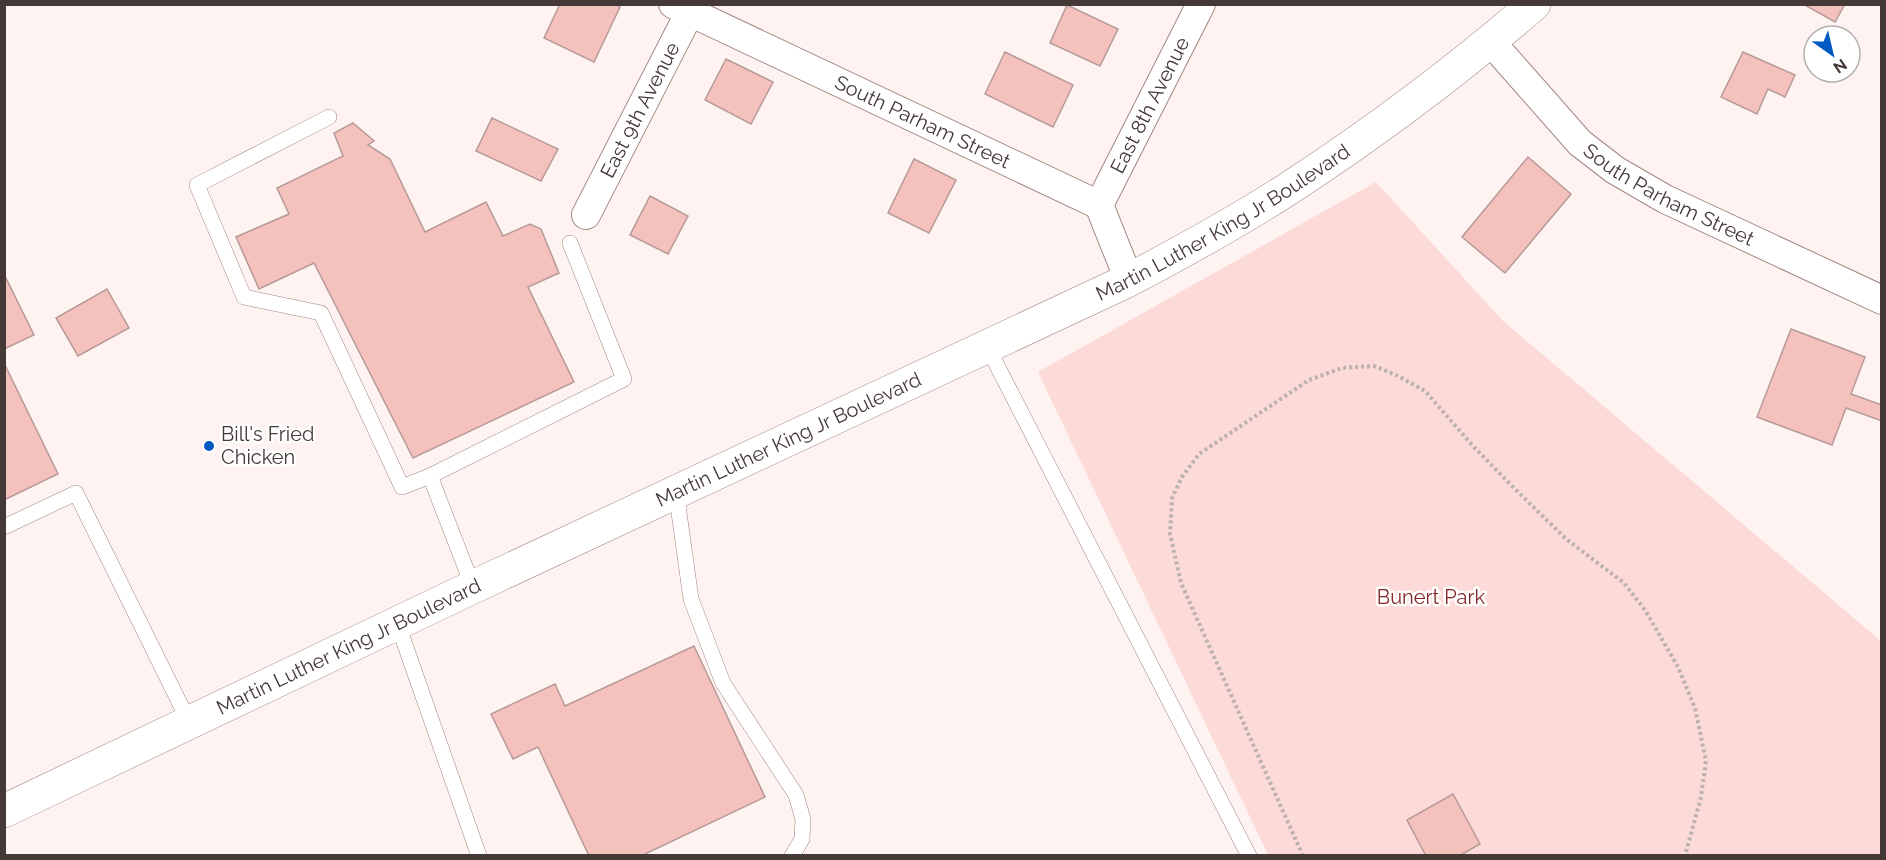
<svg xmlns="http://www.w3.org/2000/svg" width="1886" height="860" font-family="Raleway,sans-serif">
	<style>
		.green { fill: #fbdad7 }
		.building { fill: #f4c1bd; stroke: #b69a98; stroke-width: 1.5 }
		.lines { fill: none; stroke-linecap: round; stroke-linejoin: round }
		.service-casing { stroke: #a28684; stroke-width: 16 }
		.minor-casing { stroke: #a28684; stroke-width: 30 }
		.primary-casing { stroke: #a28684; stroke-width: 34 }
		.path { stroke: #bdb1b0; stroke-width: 4; stroke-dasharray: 3 3; stroke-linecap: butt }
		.service { stroke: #fff; stroke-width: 15 }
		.minor { stroke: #fff; stroke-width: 28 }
		.primary { stroke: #fff; stroke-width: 33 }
		.poi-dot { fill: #0059c2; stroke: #fff; stroke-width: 2 }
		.labels { text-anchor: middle; stroke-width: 5; stroke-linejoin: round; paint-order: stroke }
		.street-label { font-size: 20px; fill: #453938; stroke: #fff }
		.poi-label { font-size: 20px; fill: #453938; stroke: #fff; text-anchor: start }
		.park-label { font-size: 20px; fill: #842627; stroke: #fff }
	</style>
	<rect width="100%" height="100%" fill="#fff3f1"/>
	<polygon class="green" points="1376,182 1502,320 1881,641 1881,855 1268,855 1038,372"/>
	<g class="building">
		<polygon points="560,4 615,4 620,7 594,62 544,38"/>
		<polygon points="1803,4 1845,4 1835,22"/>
		<polygon points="1067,5 1118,29 1100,66 1050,43"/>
		<polygon points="1005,52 1073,85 1053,127 985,94"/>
		<polygon points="1743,52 1795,75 1785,97 1768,89 1757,114 1721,97"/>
		<polygon points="726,59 773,82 751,124 705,100"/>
		<polygon points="492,118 558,149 541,181 476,151"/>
		<polygon points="353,123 374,141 368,145 390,159 425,232 486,202 503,236 530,224 541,229 559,273 528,287 574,382 413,458 314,263 259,289 236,237 289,214 277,188 343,156 334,133"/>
		<polygon points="1528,157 1571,194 1505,273 1462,237"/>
		<polygon points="914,159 956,180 929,233 888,213"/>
		<polygon points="650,196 688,216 668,254 630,235"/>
		<polygon points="4,274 34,335 4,349"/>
		<polygon points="107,289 129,328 78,356 56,318"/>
		<polygon points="1791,329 1865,357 1851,394 1882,405 1882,421 1846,408 1832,445 1757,417"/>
		<polygon points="4,363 58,474 4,500"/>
		<polygon points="694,646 765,797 641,856 589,856 538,747 513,759 491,714 555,684 565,706"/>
		<polygon points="1453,794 1480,844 1459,856 1426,856 1407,820"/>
	</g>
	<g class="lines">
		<g class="service-casing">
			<g id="service">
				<polyline points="329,117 197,185 244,297 321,313 402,487 430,476"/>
				<polyline points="987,346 1249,856"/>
				<polyline points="676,491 691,599 723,683 796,795 803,819 802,839 792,856"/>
				<polyline points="4,527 76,493 189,722"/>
				<polyline points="473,587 430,476 624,379 570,243"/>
				<polyline points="397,622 479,856"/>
			</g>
		</g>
		<g class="minor-casing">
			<g id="minor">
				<path id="s1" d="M673 4 1099 205 1129 280"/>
				<path id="s2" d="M1491 42 1580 143 1615 170 1665 199 1882 300"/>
				<path id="s3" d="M1099 205 1201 4"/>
				<path id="s4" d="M586 215 694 4"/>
			</g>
		</g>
		<g class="primary-casing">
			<g id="primary">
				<path id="s5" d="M4 811 473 587 1129 280C1184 251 1239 221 1291 187 1375 132 1458 70 1534 4"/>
			</g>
		</g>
		<polyline class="path" points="1303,856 1181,583 1170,534 1172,498 1182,477 1199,454 1309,380 1342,368 1374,366 1396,375 1425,391 1473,446 1512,486 1566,539 1624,583 1645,610 1678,667 1695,708 1706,761 1701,797 1685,856"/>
		<use href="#service" class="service"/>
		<use href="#minor" class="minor"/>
		<use href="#primary" class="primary"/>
	</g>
	<circle class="poi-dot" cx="209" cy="446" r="6"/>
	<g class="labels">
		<g class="street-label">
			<text dy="7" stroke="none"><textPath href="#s3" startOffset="112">East 8th Avenue</textPath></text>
			<text dy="7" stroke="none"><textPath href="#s4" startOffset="118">East 9th Avenue</textPath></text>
			<text dy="7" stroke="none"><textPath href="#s1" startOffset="276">South Parham Street</textPath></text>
			<text dy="7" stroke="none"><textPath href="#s2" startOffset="238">South Parham Street</textPath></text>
			<text dy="7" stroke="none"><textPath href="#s5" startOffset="1354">Martin Luther King Jr Boulevard</textPath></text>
			<text dy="7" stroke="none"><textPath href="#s5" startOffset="868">Martin Luther King Jr Boulevard</textPath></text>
			<text dy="7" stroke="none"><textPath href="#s5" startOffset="382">Martin Luther King Jr Boulevard</textPath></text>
		</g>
		<g class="poi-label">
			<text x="221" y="441">Bill's Fried<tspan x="221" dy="23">Chicken</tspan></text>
		</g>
		<g class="park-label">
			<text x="1431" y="604">Bunert Park</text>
		</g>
	</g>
	<rect width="1886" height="860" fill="none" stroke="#453938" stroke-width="12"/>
	<g transform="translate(1832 54) rotate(146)"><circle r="28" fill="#ffffff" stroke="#b5b0af" stroke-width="1.5"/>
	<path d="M0-4.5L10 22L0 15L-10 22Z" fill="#0059c2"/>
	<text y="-9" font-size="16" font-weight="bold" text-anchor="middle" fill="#453938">N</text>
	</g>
</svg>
